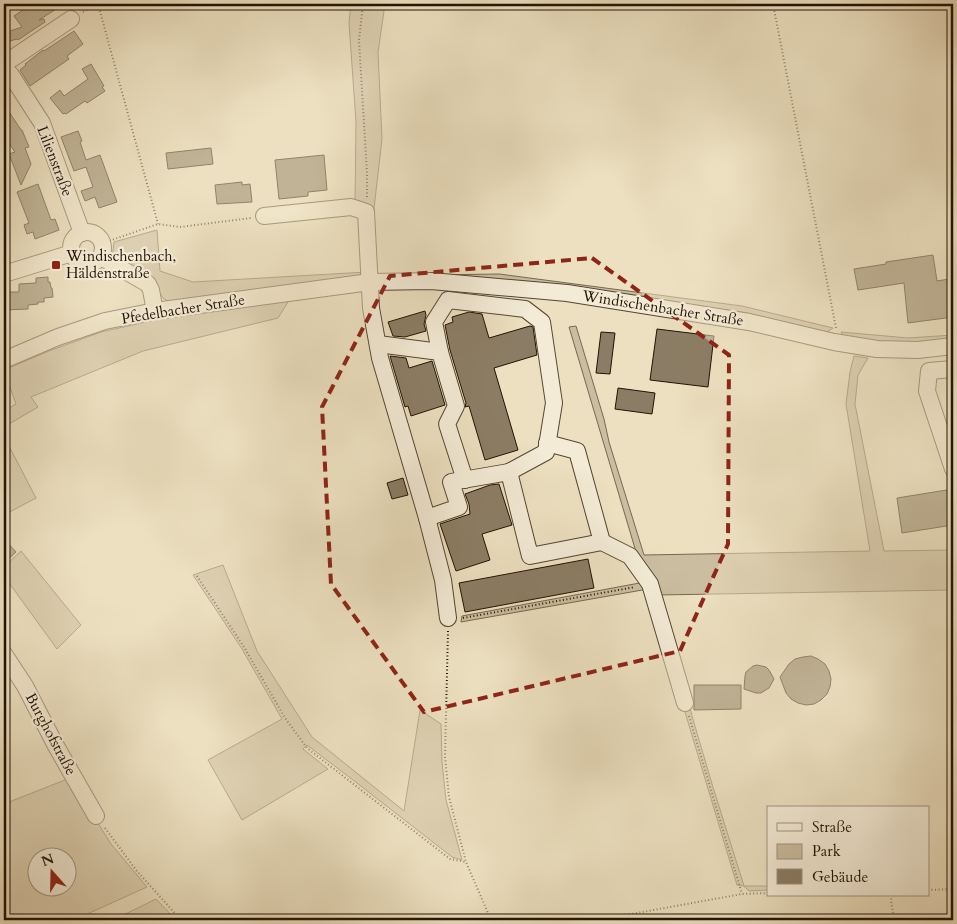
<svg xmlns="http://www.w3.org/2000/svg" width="957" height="924" font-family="Cardo,serif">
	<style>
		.green { fill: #cabda0; stroke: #766851; fill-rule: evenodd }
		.building { fill: #8b7d65; stroke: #221202 }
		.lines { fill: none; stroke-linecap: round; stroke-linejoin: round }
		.minor-casing { stroke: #544632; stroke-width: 18 }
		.path { stroke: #221202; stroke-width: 2; stroke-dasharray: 1 2.5; stroke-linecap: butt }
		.minor { stroke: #f3ebd6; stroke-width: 16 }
		.marked { fill: none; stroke: #8f2418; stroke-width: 4; stroke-dasharray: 10 6; stroke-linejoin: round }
		.poi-dot { fill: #8f2418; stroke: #f3ebd6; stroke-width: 2 }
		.labels { text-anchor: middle; stroke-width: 4.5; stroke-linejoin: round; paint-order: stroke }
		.street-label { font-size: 15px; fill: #221202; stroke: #f3ebd6 }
		.poi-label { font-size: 15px; fill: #221202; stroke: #f3ebd6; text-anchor: start }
	</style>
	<rect width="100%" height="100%" fill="#ece0c0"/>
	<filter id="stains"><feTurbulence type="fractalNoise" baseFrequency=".004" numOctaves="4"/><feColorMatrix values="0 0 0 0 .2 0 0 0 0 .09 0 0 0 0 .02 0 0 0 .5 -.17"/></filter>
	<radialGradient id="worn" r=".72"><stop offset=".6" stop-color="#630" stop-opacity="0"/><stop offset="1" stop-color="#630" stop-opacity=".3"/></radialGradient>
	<g class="green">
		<polygon points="351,4 385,4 378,52 382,139 372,226 355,204 356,122 349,23"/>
		<polygon points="157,230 160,271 193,282 367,272 359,279 173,303 164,299 158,291 112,257 114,242"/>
		<polygon points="499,274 742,306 833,328 824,334 747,313 570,288 431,275"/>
		<polygon points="290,299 278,318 143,351 31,397 38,407 4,427 4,411 16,404 4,370 49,351 101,332 155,320"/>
		<polygon points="576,326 604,419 609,442 644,555 870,551 846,404 850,372 854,356 868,358 858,375 855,404 884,551 953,550 953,590 657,595 675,645 692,716 712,784 744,886 768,886 768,890 749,891 744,886 737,885 648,589 461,622 462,616 645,582 569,327"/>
		<polygon points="841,332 908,338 953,335 953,342 895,344 844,337"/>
		<polygon points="9,446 36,498 4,515 4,448"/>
		<polygon points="21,551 81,625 57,649 4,576 4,567"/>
		<polygon points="223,565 257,651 312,737 404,811 420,710 441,724 442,762 446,800 462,860 452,857 357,783 307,745 303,749 328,769 242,820 208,760 282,719 242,649 193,575"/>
		<path d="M70 778 111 844 147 887 74 920H4V804ZM38 856H68V886H38Z"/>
		<polygon points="156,899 176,920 113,920"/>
	</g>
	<g class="building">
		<polygon points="32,4 64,4 39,20 44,19 45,22 18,40 17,39 10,41 7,32 22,27 14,16"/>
		<polygon points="74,31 83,44 67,56 69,59 30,86 20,70 26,65 25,64 43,50 44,51"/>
		<polygon points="91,64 104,86 102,87 105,91 87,103 85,101 66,114 65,113 63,114 50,98 60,90 64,96 88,79 82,69"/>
		<polygon points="4,104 21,130 22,130 29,147 25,148 31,164 21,185 9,154 15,152 4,136"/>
		<polygon points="78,131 82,141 80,142 86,160 100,155 117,202 99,208 95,197 85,201 81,191 93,187 86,167 74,171 61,137"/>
		<polygon points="211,148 213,164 168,169 166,153"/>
		<polygon points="324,155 327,190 308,192 308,196 279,199 275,160"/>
		<polygon points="242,182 242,185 250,184 252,202 217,204 215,185"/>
		<polygon points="38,184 51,220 55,219 59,230 35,239 33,232 27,234 24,225 29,223 17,192"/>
		<polygon points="933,255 937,281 949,279 953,317 908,323 904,283 858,290 854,269 886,264 886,262"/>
		<polygon points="48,277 48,282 50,282 51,288 52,288 53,297 44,298 44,302 38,302 38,304 28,305 28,309 4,310 4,292 19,292 19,284 36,283 36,278"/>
		<polygon points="425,311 426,315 424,324 426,331 405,337 393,336 388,322"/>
		<polygon points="469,312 482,314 489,338 530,326 533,327 537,355 494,368 518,450 485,460 469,406 465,407 466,403 450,350 445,325 453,322 452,317"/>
		<polygon points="657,329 714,336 708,387 650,380"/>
		<polygon points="601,332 615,333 610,374 596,373"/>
		<polygon points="390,356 406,358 409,368 432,361 445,405 411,416 408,406 405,407"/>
		<polygon points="618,388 655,393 652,414 615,409"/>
		<polygon points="403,478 408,495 392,499 387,483"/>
		<polygon points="499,484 512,525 482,534 490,560 456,571 440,524 470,514 469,504 465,494 490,485"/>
		<polygon points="953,489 953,525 902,533 897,498"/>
		<polygon points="4,539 16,552 4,563"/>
		<polygon points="588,559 594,588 465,612 459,583"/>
		<polygon points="811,656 818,659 825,664 829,671 831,679 830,687 827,694 821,700 814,704 806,705 798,703 791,699 786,693 780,677 789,664 795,659 803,657"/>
		<polygon points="757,665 766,667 769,670 774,679 769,688 761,693 756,693 744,689 745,676 746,672 753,666"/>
		<polygon points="694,685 741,685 741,709 694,710"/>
	</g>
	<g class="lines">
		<g class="minor-casing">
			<g id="minor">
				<polyline points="4,64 71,19"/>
				<polyline points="4,68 11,75 42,123 82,233"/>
				<polyline points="264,216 351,207 366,212 371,308 380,358 427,518 443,580 448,618"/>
				<circle cx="87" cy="248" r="16"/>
				<polyline points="101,257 148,284 151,290 155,311"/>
				<polyline points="4,274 72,253"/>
				<polyline points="378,344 440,352 456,406 447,424 465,480"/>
				<polyline points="440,352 434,322 448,300 525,309 542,322 554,403 546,452 509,472"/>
				<polyline points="4,360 58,337 105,321 155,311 370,282 431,281 567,293 749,322 834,342 877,349 918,350 953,346"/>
				<polyline points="953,369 929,371 927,391 953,469"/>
				<polyline points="547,443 577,451 602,542"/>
				<polyline points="427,518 459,507 451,482 509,472 530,556 602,542 630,556 650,584 685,703"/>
				<polyline points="4,654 25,686 56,746 96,816"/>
			</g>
		</g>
		<g class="path">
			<polyline points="98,4 158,224"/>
			<polyline points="363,4 359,40 367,173 367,198"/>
			<polyline points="773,4 836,328"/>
			<polyline points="83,12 96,4"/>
			<polyline points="103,243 158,224 180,227 251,218"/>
			<polyline points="197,576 244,647 285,718 307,748 450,859 466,862"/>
			<polyline points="463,618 635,587"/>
			<polyline points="448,631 445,757 449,797 466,862 491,920"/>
			<polyline points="689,716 742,894"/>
			<polyline points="105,828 136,870 181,920"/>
			<polyline points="928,890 953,889"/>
			<polyline points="892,895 891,900 894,920"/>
			<polyline points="598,920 742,894 768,893"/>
		</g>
		<use href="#minor" class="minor"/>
	</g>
	<path d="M0 0H957V924H0ZM592 258 729 355 728 544 680 651 424 712 331 584 322 407 390 276Z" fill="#ece0c0" fill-opacity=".55" fill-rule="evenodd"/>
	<path class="marked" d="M592 258 729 355 728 544 680 651 424 712 331 584 322 407 390 276Z"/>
	<rect class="poi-dot" x="51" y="260" width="10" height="10" rx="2.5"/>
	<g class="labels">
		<g class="street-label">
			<text transform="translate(55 161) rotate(69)" y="5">Lilienstraße</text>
			<text transform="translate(663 308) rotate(9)" y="5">Windischenbacher Straße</text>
			<text transform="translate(183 309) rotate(-9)" y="5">Pfedelbacher Straße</text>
			<text transform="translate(51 734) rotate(62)" y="5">Burghofstraße</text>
		</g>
		<g class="poi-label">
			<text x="66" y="261">Windischenbach,<tspan x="66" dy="17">Häldenstraße</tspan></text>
		</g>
	</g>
	<rect width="957" height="924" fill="none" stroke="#ece0c0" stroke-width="20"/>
	<rect x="5" y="5" width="947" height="914" fill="none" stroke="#221202" stroke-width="2.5"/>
	<rect x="10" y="10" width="937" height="904" fill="none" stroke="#221202"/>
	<rect x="767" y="806" width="162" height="90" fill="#f3ebd6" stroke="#9f9481"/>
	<rect x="777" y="823" width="25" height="8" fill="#f3ebd6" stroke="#9f9481"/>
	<text x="812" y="832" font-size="15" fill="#221202">Straße</text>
	<rect x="777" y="844" width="25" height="15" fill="#cabda0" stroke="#9f9481"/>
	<text x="812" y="856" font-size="15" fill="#221202">Park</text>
	<rect x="777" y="869" width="25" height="15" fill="#8b7d65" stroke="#9f9481"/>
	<text x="812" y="882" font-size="15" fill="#221202">Gebäude</text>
	<g transform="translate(52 872) rotate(340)"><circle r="24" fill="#f3ebd6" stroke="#9f9481"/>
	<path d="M0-4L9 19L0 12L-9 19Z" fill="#8f2418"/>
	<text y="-8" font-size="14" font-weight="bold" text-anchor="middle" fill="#221202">N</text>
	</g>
	<rect width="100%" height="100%" filter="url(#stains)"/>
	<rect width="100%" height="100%" fill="url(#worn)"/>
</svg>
